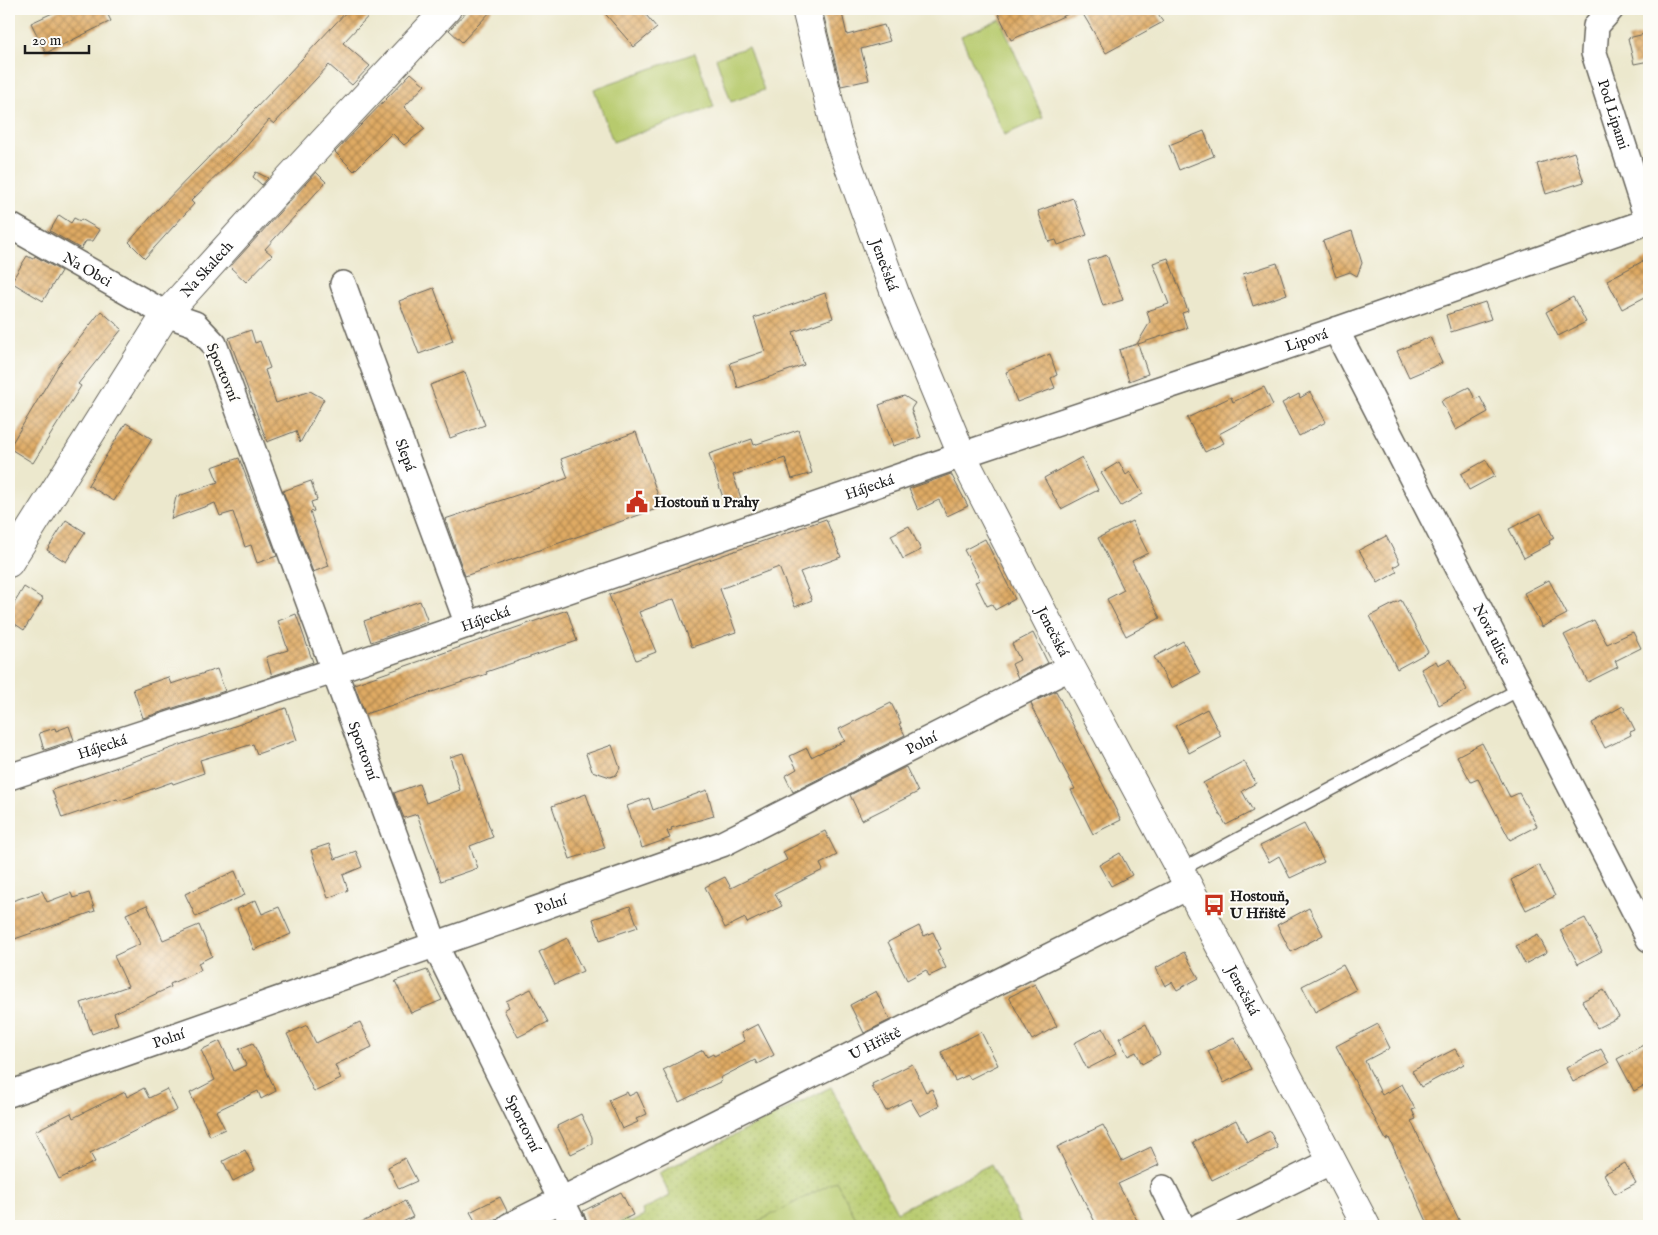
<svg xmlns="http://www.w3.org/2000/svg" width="1658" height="1235" font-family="'IM FELL English',serif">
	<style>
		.grass { fill: url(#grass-dots); stroke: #6a7344 }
		.pitch { fill: #b7ca6d; stroke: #6a7344 }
		.building { fill: url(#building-cross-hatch) }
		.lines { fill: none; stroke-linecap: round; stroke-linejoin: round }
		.lane-casing { stroke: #65635a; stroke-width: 15 }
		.street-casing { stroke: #65635a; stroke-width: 28 }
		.secondary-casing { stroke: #65635a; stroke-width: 30 }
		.lane { stroke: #fff; stroke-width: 12 }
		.street { stroke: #fff; stroke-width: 25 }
		.secondary { stroke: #fff; stroke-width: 28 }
		.labels { text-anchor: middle; stroke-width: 4; stroke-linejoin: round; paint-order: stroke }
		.street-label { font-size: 15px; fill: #1c1c1c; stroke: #fdfcf7 }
		.poi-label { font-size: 15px; font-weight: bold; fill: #1c1c1c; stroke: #fdfcf7; text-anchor: start }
	</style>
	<defs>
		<pattern id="grass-dots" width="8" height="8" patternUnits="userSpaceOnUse" patternTransform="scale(1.25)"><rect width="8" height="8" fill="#b7ca6d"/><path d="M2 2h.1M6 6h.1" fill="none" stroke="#9dad5e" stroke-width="1.8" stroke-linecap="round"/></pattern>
		<pattern id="building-cross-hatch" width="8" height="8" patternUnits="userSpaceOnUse" patternTransform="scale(1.25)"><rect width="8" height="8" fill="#dfaa63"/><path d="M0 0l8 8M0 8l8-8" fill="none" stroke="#b48a51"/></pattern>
	</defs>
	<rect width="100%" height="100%" fill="#fdfcf7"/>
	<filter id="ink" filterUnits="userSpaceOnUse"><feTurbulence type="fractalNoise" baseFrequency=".02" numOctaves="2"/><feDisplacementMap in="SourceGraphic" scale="10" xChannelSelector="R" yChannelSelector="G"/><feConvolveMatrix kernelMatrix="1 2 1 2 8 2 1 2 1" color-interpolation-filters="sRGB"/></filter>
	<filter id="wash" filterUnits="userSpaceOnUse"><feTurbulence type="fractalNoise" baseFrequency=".0096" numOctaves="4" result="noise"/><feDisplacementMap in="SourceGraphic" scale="20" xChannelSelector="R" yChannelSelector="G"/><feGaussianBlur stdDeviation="1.12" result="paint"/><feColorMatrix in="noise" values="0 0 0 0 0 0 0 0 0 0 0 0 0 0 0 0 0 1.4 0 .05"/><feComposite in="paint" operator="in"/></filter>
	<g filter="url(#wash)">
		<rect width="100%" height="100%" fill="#ece8cd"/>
		<polygon class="grass" points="831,1087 897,1212 991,1164 1022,1226 611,1226 627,1218 629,1223 644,1216 642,1210 670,1196 659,1173"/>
		<g class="pitch">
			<polygon points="1000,19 1043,118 1004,135 961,36"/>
			<polygon points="748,47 764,90 731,102 716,58"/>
			<polygon points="695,53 714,107 613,142 594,89"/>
			<polygon points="836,1181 860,1226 750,1226"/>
		</g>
		<g id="blocks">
			<g class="building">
				<polygon points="61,9 105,9 111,21 46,53 31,23"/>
				<polygon points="349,9 375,9 343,43 370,66 352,85 329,65 274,124 269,120 245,148 191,201 194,204 145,258 129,242 156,211 240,125"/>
				<polygon points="469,9 493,9 462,42 449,30"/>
				<polygon points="601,9 641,9 657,28 634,47"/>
				<polygon points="822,9 841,9 847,35 884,25 890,41 861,49 869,80 841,86"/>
				<polygon points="996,9 1079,9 1011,40"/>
				<polygon points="1080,9 1154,9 1163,22 1106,53"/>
				<polygon points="1649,33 1649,61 1634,64 1628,38"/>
				<polygon points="411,73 425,85 404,107 425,129 404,145 392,133 354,171 335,152"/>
				<polygon points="1204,131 1214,156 1179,170 1169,145"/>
				<polygon points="1574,152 1584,182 1546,194 1537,164"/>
				<polygon points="256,172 268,178 262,185 253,177"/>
				<polygon points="316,172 326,182 265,249 272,255 246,282 230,267"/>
				<polygon points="1073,198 1087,235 1058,245 1056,240 1049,242 1038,211"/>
				<polygon points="59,215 71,223 74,218 80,221 81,219 100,230 93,241 86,241 81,249 50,231"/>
				<polygon points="1352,231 1362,263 1357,276 1350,272 1336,277 1323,241"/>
				<polygon points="1107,255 1123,300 1103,306 1088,261"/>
				<polygon points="27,256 33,259 35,256 61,271 43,301 11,282"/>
				<polygon points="1168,258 1188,311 1182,313 1187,328 1138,344 1148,374 1129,381 1119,350 1137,344 1150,322 1147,311 1169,304 1153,263"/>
				<polygon points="1649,258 1649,295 1622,309 1607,280"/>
				<polygon points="1277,263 1287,294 1253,306 1243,274"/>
				<polygon points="434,288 453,341 419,354 399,301"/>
				<polygon points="825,293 833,318 793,332 804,365 738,388 730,363 765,351 754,318"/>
				<polygon points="1573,297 1586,322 1558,336 1546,312"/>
				<polygon points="1485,302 1491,319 1451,332 1446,315"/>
				<polygon points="101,311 122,329 78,384 81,386 33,463 9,448 58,366"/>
				<polygon points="251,330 255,343 260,341 270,368 265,370 276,403 310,391 324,399 300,443 296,431 267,442 229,338"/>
				<polygon points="1430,337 1442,363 1409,377 1397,351"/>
				<polygon points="1050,354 1057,375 1051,378 1055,388 1017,402 1006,372"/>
				<polygon points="465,372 485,425 450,438 430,385"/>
				<polygon points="1264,387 1273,405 1219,434 1224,443 1205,452 1187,418 1231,397 1233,402"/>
				<polygon points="1469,387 1475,399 1480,397 1488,412 1456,430 1441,401"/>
				<polygon points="1310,392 1326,422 1299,436 1282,403 1299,394 1300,398"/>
				<polygon points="904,396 915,403 911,409 921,437 893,446 879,405"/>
				<polygon points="126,423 152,439 114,501 88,485"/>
				<polygon points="798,430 812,473 792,479 785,458 733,475 741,498 725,504 709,454 752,439 754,445"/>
				<polygon points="636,432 662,507 465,576 445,519 568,478 561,459"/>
				<polygon points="1082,457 1098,490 1061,509 1044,478"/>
				<polygon points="239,458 277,556 257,563 251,545 245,547 233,512 220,516 215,503 171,519 176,497 218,482 212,467"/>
				<polygon points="1486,460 1495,476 1469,490 1461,474"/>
				<polygon points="1119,462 1126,475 1130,472 1143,494 1121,506 1101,473"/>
				<polygon points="951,474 968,506 947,516 939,500 918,510 909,489"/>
				<polygon points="311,481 317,500 311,502 314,511 310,512 329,566 313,572 283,491"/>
				<polygon points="1541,513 1554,538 1549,541 1550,544 1524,558 1509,529"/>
				<polygon points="826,519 841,557 800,572 812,600 795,607 779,567 720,589 736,632 692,647 674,599 639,612 656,652 636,660 609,595"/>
				<polygon points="66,520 85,532 66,562 47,550"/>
				<polygon points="1132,521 1148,553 1132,561 1160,618 1126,636 1107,599 1124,590 1098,538"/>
				<polygon points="909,526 921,550 903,559 891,535"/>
				<polygon points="1386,536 1400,563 1394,567 1397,572 1378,583 1359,550"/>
				<polygon points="985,539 1015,599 995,610 992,604 987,606 975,582 980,580 964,550"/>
				<polygon points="1549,580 1567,614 1542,627 1524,593"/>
				<polygon points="24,587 43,599 24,630 9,620 9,612"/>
				<polygon points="1401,600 1428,652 1397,669 1370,616"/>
				<polygon points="420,601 428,622 371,642 364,621"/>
				<polygon points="567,610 577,641 486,672 487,674 365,714 354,684"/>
				<polygon points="296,614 313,662 272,676 266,657 288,650 278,621"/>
				<polygon points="1594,620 1607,644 1633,632 1641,648 1615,661 1618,667 1588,682 1564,635"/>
				<polygon points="1033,633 1048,663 1018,678 1012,664 1020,660 1012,644"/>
				<polygon points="1183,641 1200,673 1171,688 1154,657"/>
				<polygon points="1450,659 1467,690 1439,705 1421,669 1436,661 1438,665"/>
				<polygon points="217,669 225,691 143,718 133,689 168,677 171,684"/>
				<polygon points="1056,691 1121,820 1093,834 1071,790 1075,789 1032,708 1033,708 1031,703"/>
				<polygon points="891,703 901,723 899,724 905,735 793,792 785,776 797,769 790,756 807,748 811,757 845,741 839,729"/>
				<polygon points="1623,706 1635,730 1630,732 1631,735 1605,748 1592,723"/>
				<polygon points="286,708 297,740 257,754 253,744 200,760 204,773 173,784 172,782 118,801 117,799 62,818 52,790"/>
				<polygon points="1207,709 1221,736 1189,753 1175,726"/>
				<polygon points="69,726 74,740 44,750 39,733 55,728 56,731"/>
				<polygon points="1482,743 1510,797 1519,793 1537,826 1510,840 1478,779 1471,782 1457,756"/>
				<polygon points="612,745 620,768 616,775 610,777 592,771 586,754"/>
				<polygon points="463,753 493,837 470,846 478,868 441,881 417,814 404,818 394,793 419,784 426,803 460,790 450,757"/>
				<polygon points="1244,761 1256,783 1242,791 1253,811 1226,825 1203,783"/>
				<polygon points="906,767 918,792 862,820 850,795"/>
				<polygon points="707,790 714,816 671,828 672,830 667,831 670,838 642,848 627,806 649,798 653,810"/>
				<polygon points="586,794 605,848 570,859 552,806"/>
				<polygon points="1304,824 1324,862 1290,878 1279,856 1269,862 1260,846"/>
				<polygon points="825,831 837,855 820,864 823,870 775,894 782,906 747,923 745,918 725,928 705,887 725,877 731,888 787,860 783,852"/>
				<polygon points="329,844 335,859 356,851 362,867 343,875 348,890 328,898 311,850"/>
				<polygon points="1120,853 1132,875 1111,886 1099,865"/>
				<polygon points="1539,865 1555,896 1526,910 1511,880"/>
				<polygon points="235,871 245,895 196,917 185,894"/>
				<polygon points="42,891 47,902 71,893 73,898 89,893 95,911 9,941 9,902"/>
				<polygon points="256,900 262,914 279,907 291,934 254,950 237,909"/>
				<polygon points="147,905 163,940 199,925 212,956 198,963 201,970 170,984 171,987 114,1013 118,1024 92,1034 81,1003 128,986 114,956 140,944 126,914"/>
				<polygon points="630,906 638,927 600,940 593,919"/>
				<polygon points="1309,908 1323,935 1291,952 1277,925"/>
				<polygon points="1585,918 1602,951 1578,964 1560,930"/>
				<polygon points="919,926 924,936 933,932 941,949 937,950 946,968 929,976 926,970 907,980 888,942"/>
				<polygon points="1538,935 1547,952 1525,964 1516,946"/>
				<polygon points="567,938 583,971 555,984 539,952"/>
				<polygon points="1184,952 1199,978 1177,990 1172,982 1165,986 1156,968"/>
				<polygon points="1343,965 1356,990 1315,1012 1302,986"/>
				<polygon points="427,970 442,1000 411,1013 395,981"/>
				<polygon points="1035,984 1057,1026 1032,1040 1009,997"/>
				<polygon points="531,989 548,1022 518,1037 504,1010 509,1007 506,1001"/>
				<polygon points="1604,990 1619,1017 1597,1028 1582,1001"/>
				<polygon points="876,991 890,1020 864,1033 850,1005"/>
				<polygon points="360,1022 372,1047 335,1065 341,1079 314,1092 287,1034 307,1025 316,1043"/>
				<polygon points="758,1024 774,1055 757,1064 755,1060 720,1078 722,1081 679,1102 663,1070 703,1050 707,1057 713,1054 714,1056 745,1041 741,1033"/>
				<polygon points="1146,1024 1160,1054 1142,1064 1136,1052 1128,1056 1119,1038"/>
				<polygon points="1378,1024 1390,1048 1365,1061 1382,1095 1402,1084 1415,1109 1412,1110 1416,1119 1411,1121 1462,1226 1429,1226 1389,1138 1386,1140 1336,1046"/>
				<polygon points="1103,1028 1116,1054 1087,1069 1074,1043"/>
				<polygon points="981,1032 998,1065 970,1079 968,1075 955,1081 941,1052"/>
				<polygon points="1234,1037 1251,1069 1224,1083 1208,1051"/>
				<polygon points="220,1041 234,1071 246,1065 239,1049 253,1043 276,1091 261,1099 258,1091 216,1111 225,1129 210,1136 190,1093 215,1080 201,1050"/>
				<polygon points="1649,1042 1649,1083 1634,1091 1617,1059"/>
				<polygon points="1455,1049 1464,1064 1421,1087 1412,1071"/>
				<polygon points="1601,1049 1609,1063 1573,1082 1566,1068"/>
				<polygon points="912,1064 926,1092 932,1089 939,1106 920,1116 910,1099 886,1111 879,1098 871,1087 873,1086 872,1084"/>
				<polygon points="144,1088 149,1098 167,1089 177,1110 90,1153 95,1162 59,1179 35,1131 71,1113 73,1118 125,1092 127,1097"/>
				<polygon points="627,1092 629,1096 637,1092 647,1114 636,1119 638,1122 622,1129 609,1100"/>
				<polygon points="581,1114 592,1137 592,1144 571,1154 557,1126"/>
				<polygon points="1236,1120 1247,1142 1270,1131 1278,1148 1212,1180 1193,1142"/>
				<polygon points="1103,1125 1122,1161 1151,1147 1159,1165 1118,1184 1140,1226 1097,1226 1057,1147"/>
				<polygon points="245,1150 255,1170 233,1181 223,1161"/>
				<polygon points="405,1158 417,1181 399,1189 388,1167"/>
				<polygon points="1625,1163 1636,1183 1615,1194 1604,1174"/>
				<polygon points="621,1192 633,1215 611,1226 588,1226 583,1211"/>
				<polygon points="500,1197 507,1211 497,1219 482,1226 478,1226 470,1212"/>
				<polygon points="405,1201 413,1217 394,1226 354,1226"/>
			</g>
		</g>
	</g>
	<g filter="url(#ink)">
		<use href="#blocks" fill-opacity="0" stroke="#65635a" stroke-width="1"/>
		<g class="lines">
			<g class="lane-casing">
				<polyline id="lane" points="1180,870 1520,689"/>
			</g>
			<g class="street-casing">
				<g id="street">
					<path id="s1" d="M1611 9 1596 26 1594 53 1648 222"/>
					<path id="s2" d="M9 225 166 314 195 324 214 344 435 945 574 1226"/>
					<path id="s3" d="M343 284 468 625"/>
					<path id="s4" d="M1336 330 1649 939"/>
					<path id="s5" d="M9 777 333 671 962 455 1336 330 1649 221"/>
					<path id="s6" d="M9 1094 722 844 1071 667"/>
					<polyline points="1163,1188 1182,1226"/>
					<path id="s7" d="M509 1226 1188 887"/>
					<polyline points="1200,1226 1332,1161"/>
				</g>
			</g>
			<g class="secondary-casing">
				<g id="secondary">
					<path id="s8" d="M806 9 837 134 896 296 962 455 1071 667 1180 870 1366 1226"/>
					<path id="s9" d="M9 563 166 314 291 176 447 9"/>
				</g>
			</g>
			<use href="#lane" class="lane"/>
			<use href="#street" class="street"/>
			<use href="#secondary" class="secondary"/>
		</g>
	</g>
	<defs>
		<g id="civic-bare" transform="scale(1.725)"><path d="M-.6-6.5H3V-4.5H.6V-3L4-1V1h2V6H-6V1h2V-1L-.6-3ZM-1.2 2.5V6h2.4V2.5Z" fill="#c8321e" stroke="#fdfcf7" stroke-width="2.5" paint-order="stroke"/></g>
		<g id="bus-bare" transform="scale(1.725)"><path d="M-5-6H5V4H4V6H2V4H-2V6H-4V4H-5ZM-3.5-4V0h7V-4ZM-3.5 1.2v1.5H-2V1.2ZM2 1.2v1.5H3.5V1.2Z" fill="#c8321e" stroke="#fdfcf7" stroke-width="2.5" paint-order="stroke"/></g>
	</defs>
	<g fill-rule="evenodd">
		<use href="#civic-bare" x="637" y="502"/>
		<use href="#bus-bare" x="1214" y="905"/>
	</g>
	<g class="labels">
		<g class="street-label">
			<text dy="5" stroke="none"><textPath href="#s1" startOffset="114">Pod Lipami</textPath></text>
			<text dy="5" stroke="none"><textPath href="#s8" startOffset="268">Jenečská</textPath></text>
			<text dy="5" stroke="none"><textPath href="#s2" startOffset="90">Na Obci</textPath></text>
			<text dy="5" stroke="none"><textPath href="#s9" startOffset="355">Na Skalech</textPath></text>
			<text dy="5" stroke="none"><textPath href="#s5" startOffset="1369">Lipová</textPath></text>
			<text transform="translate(223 372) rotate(67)" y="5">Sportovní</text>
			<text dy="5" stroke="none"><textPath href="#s3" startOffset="182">Slepá</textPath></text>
			<text dy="5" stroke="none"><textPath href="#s5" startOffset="908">Hájecká</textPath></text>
			<text dy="5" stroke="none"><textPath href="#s5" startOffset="502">Hájecká</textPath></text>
			<text dy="5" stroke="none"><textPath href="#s8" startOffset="672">Jenečská</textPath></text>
			<text dy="5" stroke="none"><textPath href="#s4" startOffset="342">Nová ulice</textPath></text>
			<text dy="5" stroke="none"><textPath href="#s6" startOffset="979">Polní</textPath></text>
			<text dy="5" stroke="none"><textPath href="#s5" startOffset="98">Hájecká</textPath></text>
			<text dy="5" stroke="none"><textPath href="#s2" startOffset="672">Sportovní</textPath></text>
			<text dy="5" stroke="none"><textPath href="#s6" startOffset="574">Polní</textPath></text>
			<text dy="5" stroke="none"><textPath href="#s8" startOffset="1078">Jenečská</textPath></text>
			<text dy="5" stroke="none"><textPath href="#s6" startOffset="169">Polní</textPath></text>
			<text dy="5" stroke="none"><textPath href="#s7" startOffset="409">U Hřiště</textPath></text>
			<text dy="5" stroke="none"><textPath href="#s2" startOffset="1078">Sportovní</textPath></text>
		</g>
		<g class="poi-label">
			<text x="654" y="507">Hostouň u Prahy</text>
			<text x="1230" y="901">Hostouň,<tspan x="1230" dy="17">U Hřiště</tspan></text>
		</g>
	</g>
	<rect width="1658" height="1235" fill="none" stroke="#fdfcf7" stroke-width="30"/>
	<path d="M25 45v8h64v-8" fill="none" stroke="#1c1c1c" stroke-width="2.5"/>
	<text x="32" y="45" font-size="15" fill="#1c1c1c" stroke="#fdfcf7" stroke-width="4" paint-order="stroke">20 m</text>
</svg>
